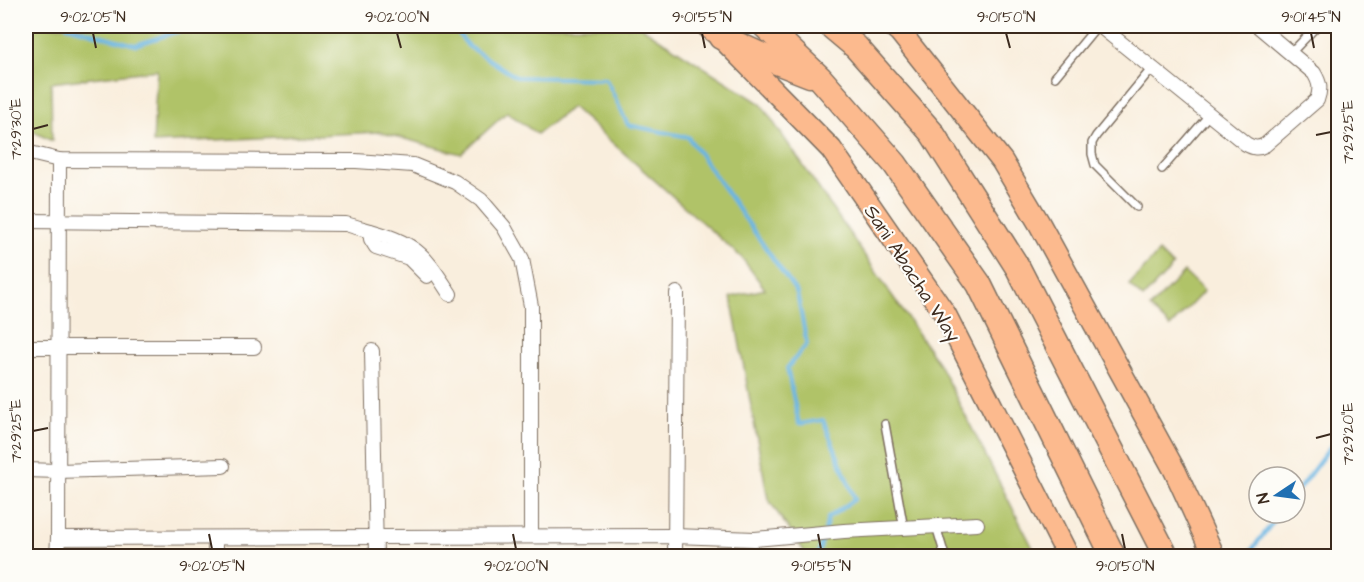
<svg xmlns="http://www.w3.org/2000/svg" width="1364" height="582" font-family="'Architects Daughter',sans-serif">
	<style>
		.green { fill: #b0c367; stroke: #767642; stroke-width: 1.5 }
		.lines { fill: none; stroke-linecap: round; stroke-linejoin: round }
		.stream { stroke: #69b5e2; stroke-width: 4 }
		.service-casing { stroke: #7e6f61; stroke-width: 10 }
		.minor-casing { stroke: #7e6f61; stroke-width: 16 }
		.primary-casing { stroke: #7e6f61; stroke-width: 24 }
		.motorway-casing { stroke: #7e6f61; stroke-width: 27 }
		.service { stroke: #fff; stroke-width: 7 }
		.minor { stroke: #fff; stroke-width: 14 }
		.primary { stroke: #fcba8e; stroke-width: 21 }
		.motorway { stroke: #fcba8e; stroke-width: 24 }
		.ticks { fill: none; stroke: #3b2a1e; stroke-width: 2 }
		.labels { text-anchor: middle; stroke-width: 4.5; stroke-linejoin: round; paint-order: stroke }
		.street-label { font-size: 20px; fill: #3b2a1e; stroke: #fdfcf7 }
		.neatline { fill: none; stroke: #3b2a1e; stroke-width: 2 }
		.ticks-label { font-size: 15px; text-anchor: middle; fill: #3b2a1e }
	</style>
	<rect width="100%" height="100%" fill="#fdfcf7"/>
	<filter id="ink" filterUnits="userSpaceOnUse"><feTurbulence type="fractalNoise" baseFrequency=".0167" numOctaves="2"/><feDisplacementMap in="SourceGraphic" scale="12" xChannelSelector="R" yChannelSelector="G"/><feConvolveMatrix kernelMatrix="1 2 1 2 8 2 1 2 1" color-interpolation-filters="sRGB"/></filter>
	<filter id="wash" filterUnits="userSpaceOnUse"><feTurbulence type="fractalNoise" baseFrequency=".008" numOctaves="4" result="noise"/><feDisplacementMap in="SourceGraphic" scale="24" xChannelSelector="R" yChannelSelector="G"/><feGaussianBlur stdDeviation="1.35" result="paint"/><feColorMatrix in="noise" values="0 0 0 0 0 0 0 0 0 0 0 0 0 0 0 0 0 1.4 0 .05"/><feComposite in="paint" operator="in"/></filter>
	<g filter="url(#wash)">
		<rect width="100%" height="100%" fill="#f9eedd"/>
		<g class="green">
			<polygon points="35,26 640,26 761,104 939,364 1037,556 806,556 806,554 768,499 731,297 765,289 742,258 572,107 537,134 507,112 461,154 379,132 153,143 157,70 51,83 52,141 26,128 26,41"/>
			<polygon points="1159,252 1173,266 1143,298 1129,285"/>
			<polygon points="1184,272 1204,291 1170,327 1150,308"/>
		</g>
		<g class="lines">
			<g class="stream">
				<polyline points="67,26 135,45 195,26"/>
				<polyline points="453,26 468,46 516,77 606,79 628,125 688,137 797,293 807,344 787,368 799,424 823,420 855,499 828,518 825,530"/>
				<polyline points="1295,494 1338,437"/>
				<polyline points="1250,552 1280,513"/>
				<polyline points="818,556 823,537"/>
			</g>
		</g>
	</g>
	<g filter="url(#ink)">
		<g class="lines">
			<g class="service-casing">
				<g id="service">
					<polyline points="1291,53 1317,26"/>
					<polyline points="1055,77 1097,26"/>
					<polyline points="1162,169 1209,115"/>
					<polyline points="1137,207 1095,165 1092,154 1092,143 1096,136 1152,68"/>
					<polyline points="885,424 904,529"/>
					<polyline points="936,526 945,556"/>
					<polyline points="26,556 57,555"/>
				</g>
			</g>
			<g class="minor-casing">
				<g id="minor">
					<path d="M1100 26 1246 144C1253 148 1258 149 1265 145L1317 100C1321 89 1320 83 1314 73L1258 26"/>
					<polyline points="26,152 59,160 356,161 413,165 455,182 481,200 504,227 522,259 531,306 531,536"/>
					<path d="M26 221 346 224C371 232 402 237 421 255 433 266 441 281 450 294"/>
					<polyline points="370,231 371,239 376,247 409,258 427,276"/>
					<polyline points="26,347 254,347"/>
					<polyline points="372,351 376,556"/>
					<polyline points="26,470 58,471 223,466"/>
					<polyline points="58,538 675,536 755,539 844,531 977,524"/>
					<polyline points="57,556 58,538 59,160"/>
					<polyline points="215,556 215,538"/>
					<polyline points="675,556 677,293"/>
				</g>
			</g>
			<g class="primary-casing">
				<g id="primary">
					<polyline points="707,26 721,37 831,149 945,314 1068,556"/>
					<polyline points="893,26 900,32 1002,161 1039,223 1175,471 1214,556"/>
				</g>
			</g>
			<g class="motorway-casing">
				<g id="motorway">
					<polyline points="765,26 820,78 895,164 979,284 1113,556"/>
					<polyline points="831,26 856,47 932,133 1018,268 1166,556"/>
					<polyline points="721,37 774,61 810,75"/>
				</g>
			</g>
			<use href="#service" class="service"/>
			<use href="#minor" class="minor"/>
			<use href="#primary" class="primary"/>
			<use href="#motorway" class="motorway"/>
		</g>
	</g>
	<path class="ticks" d="M93 33 96 48M397 33 401 48M702 33 705 48M1006 33 1010 48M1311 33 1314 48M33 129 48 125M1316 135 1331 132M33 431 48 428M1316 438 1331 434M209 534 212 549M513 534 516 549M818 534 821 549M1122 534 1125 549"/>
	<g class="labels">
		<g class="street-label">
			<text transform="translate(913 273) rotate(57)" y="7">Sani Abacha Way</text>
		</g>
	</g>
	<rect width="1364" height="582" fill="none" stroke="#fdfcf7" stroke-width="66"/>
	<g transform="translate(1277 495) rotate(257)"><circle r="28" fill="#fdfcf7" stroke="#afa8a0" stroke-width="1.5"/>
	<path d="M0-4.5L10 22L0 15L-10 22Z" fill="#1f6fb2"/>
	<text y="-9" font-size="16" font-weight="bold" text-anchor="middle" fill="#3b2a1e">N</text>
	</g>
	<rect x="33" y="33" width="1298" height="516" class="neatline"/>
	<g class="ticks-label">
		<text x="93" y="22">9°02'05"N</text>
		<text x="397" y="22">9°02'00"N</text>
		<text x="702" y="22">9°01'55"N</text>
		<text x="1006" y="22">9°01'50"N</text>
		<text x="1311" y="22">9°01'45"N</text>
		<text transform="translate(16 129) rotate(-90)" y="5">7°29'30"E</text>
		<text transform="translate(1348 132) rotate(-90)" y="5">7°29'25"E</text>
		<text transform="translate(16 431) rotate(-90)" y="5">7°29'25"E</text>
		<text transform="translate(1348 434) rotate(-90)" y="5">7°29'20"E</text>
		<text x="212" y="571">9°02'05"N</text>
		<text x="516" y="571">9°02'00"N</text>
		<text x="821" y="571">9°01'55"N</text>
		<text x="1125" y="571">9°01'50"N</text>
	</g>
</svg>
